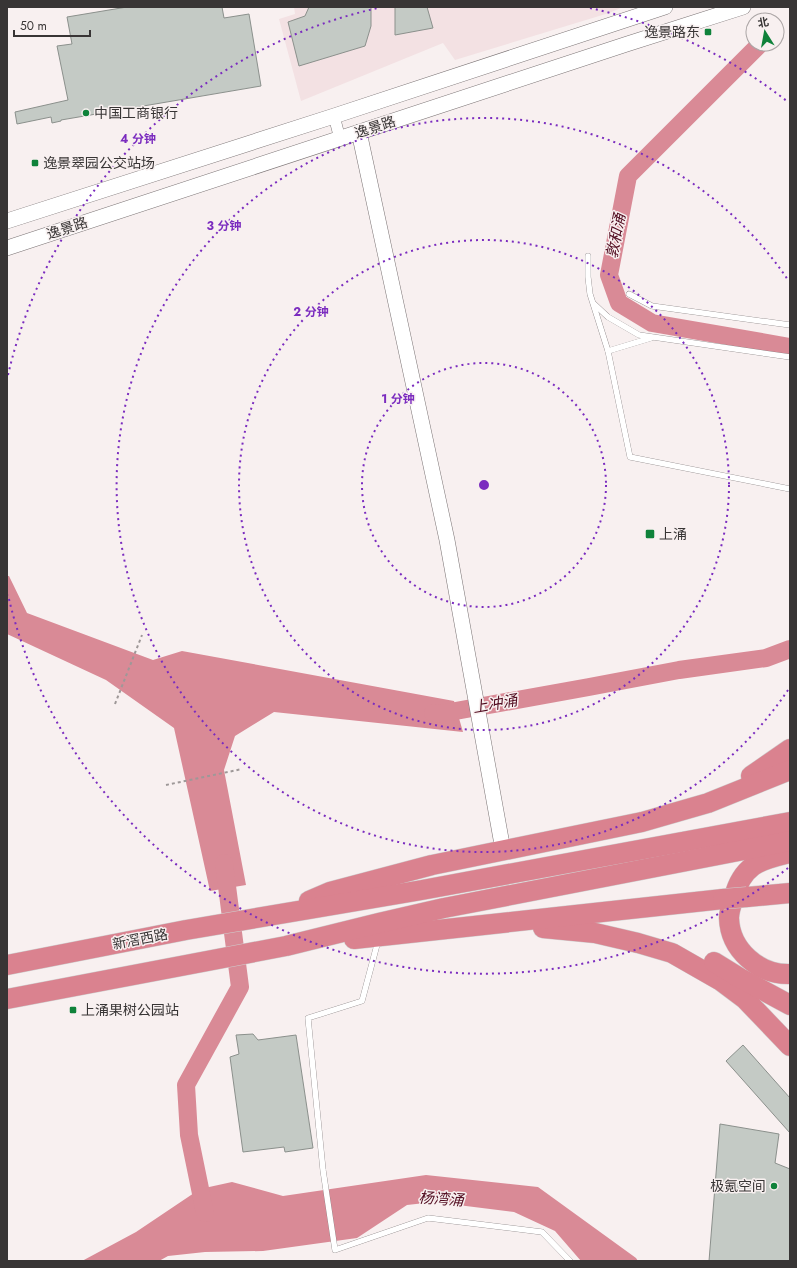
<svg xmlns="http://www.w3.org/2000/svg" width="797" height="1268" font-family="Jost,'Noto Sans SC',sans-serif">
	<style>
		.built { fill: #f3e1e3 }
		.water { fill: #d98a96 }
		.lines { fill: none; stroke-linecap: round; stroke-linejoin: round }
		.river { stroke: #d98a96; stroke-width: 18 }
		.building { fill: #c4cac5; stroke: #8b908c }
		.lane-casing { stroke: #7b7475; stroke-width: 6 }
		.street-casing { stroke: #7b7475; stroke-width: 12 }
		.secondary-casing { stroke: #7b7475; stroke-width: 16 }
		.highway-casing { stroke: #cfcfcf; stroke-width: 21 }
		.path { stroke: #9e9898; stroke-width: 2; stroke-dasharray: 3 3; stroke-linecap: butt }
		.lane { stroke: #fff; stroke-width: 5.5 }
		.street { stroke: #fff; stroke-width: 11 }
		.secondary { stroke: #fff; stroke-width: 15 }
		.highway { stroke: #da828f; stroke-width: 20 }
		.highway-bridge-casing { stroke: #cfcfcf; stroke-width: 21; stroke-linecap: butt }
		.highway-bridge { stroke: #da828f; stroke-width: 20 }
		.ring { fill: none; stroke: #7b2cbf; stroke-width: 2; stroke-dasharray: 2 4 }
		.poi-dot { fill: #0f823a; stroke: #f8f0f0; stroke-width: 1.5 }
		.labels { text-anchor: middle; stroke-width: 3; stroke-linejoin: round; paint-order: stroke }
		.poi-label { font-size: 14px; fill: #383535; stroke: #f8f0f0; text-anchor: start }
		.street-label { font-size: 14px; fill: #383535; stroke: #f8f0f0 }
		.water-label { font-size: 15px; font-style: italic; fill: #520c20; stroke: #f8f0f0 }
		.centre { fill: #7b2cbf; stroke: #f8f0f0; stroke-width: 2 }
		.ring-label { font-size: 12px; text-anchor: middle; font-weight: bold; fill: #7b2cbf; stroke: #f8f0f0; stroke-width: 3; stroke-linejoin: round; paint-order: stroke }
	</style>
	<rect width="100%" height="100%" fill="#f8f0f0"/>
	<polygon class="built" points="294,7 623,7 609,13 455,60 443,43 301,101 279,19 295,14"/>
	<g class="water">
		<polygon points="7,576 9,576 27,613 153,660 182,651 454,701 463,732 274,712 235,736 224,770 246,885 210,891 174,728 106,680 7,634"/>
		<polygon points="426,1175 538,1187 636,1258 638,1261 581,1261 555,1231 514,1212 434,1202 407,1205 357,1238 263,1251 205,1252 168,1256 159,1261 82,1261 136,1232 200,1189 232,1182 283,1196"/>
	</g>
	<g class="lines">
		<g class="river">
			<polyline points="760,44 628,176 609,275 619,303 652,323 790,347"/>
			<polyline points="433,713 439,714 589,687 679,670 766,658 790,649"/>
			<polyline points="205,1213 189,1135 186,1085 240,987 224,863"/>
		</g>
	</g>
	<g class="building">
		<polygon points="127,7 222,7 224,18 249,14 261,86 61,120 61,121 52,123 51,117 17,124 15,112 68,100 57,46 72,44 67,17"/>
		<polygon points="309,7 371,7 371,26 365,46 299,66 288,22 305,16"/>
		<polygon points="395,7 427,7 433,28 395,35"/>
		<polygon points="253,1034 258,1040 296,1035 313,1148 285,1152 284,1147 243,1152 230,1057 239,1054 236,1035"/>
		<polygon points="743,1045 790,1098 790,1133 726,1061"/>
		<polygon points="720,1124 779,1134 775,1163 790,1169 790,1261 709,1261"/>
	</g>
	<g class="lines">
		<g class="lane-casing">
			<g id="lane">
				<polyline points="588,256 588,277 590,294 608,351 630,457 790,489"/>
				<polyline points="629,294 652,306 790,325"/>
				<polyline points="594,304 608,317 639,335 790,357"/>
				<polyline points="608,351 651,338"/>
				<polyline points="378,941 362,1001 308,1018 323,1170 335,1250 428,1218 542,1232 570,1261"/>
			</g>
		</g>
		<g class="street-casing">
			<polyline id="street" points="334,116 340,139"/>
		</g>
		<g class="secondary-casing">
			<g id="secondary">
				<polyline points="359,132 447,540 503,850"/>
				<polyline points="7,221 334,116 665,7"/>
				<polyline points="7,248 627,44 743,7"/>
			</g>
		</g>
		<g class="highway-casing">
			<g id="highway">
				<polyline points="751,776 790,749"/>
				<path d="M790 853C778 856 763 859 753 866 742 874 737 885 734 897 732 903 729 911 729 918 730 950 759 975 790 974"/>
				<polyline points="747,897 790,893"/>
				<polyline points="309,901 330,892 432,865 642,822 708,803 790,770"/>
				<polyline points="543,928 595,933 638,943 672,953 721,981 745,999 790,1046"/>
				<polyline points="354,939 723,899"/>
				<polyline points="714,962 740,978 790,1005"/>
				<polyline points="7,965 186,930 422,890 790,822"/>
				<polyline points="7,999 286,946 379,923 444,908 790,841"/>
			</g>
		</g>
		<g class="path">
			<polyline points="115,704 142,635"/>
			<polyline points="166,785 242,769"/>
		</g>
		<use href="#lane" class="lane"/>
		<use href="#street" class="street"/>
		<use href="#secondary" class="secondary"/>
		<use href="#highway" class="highway"/>
		<g class="highway-bridge-casing">
			<polyline id="highway-bridge" points="723,899 747,897"/>
		</g>
		<use href="#highway-bridge" class="highway-bridge"/>
	</g>
	<g class="ring">
		<circle cx="484" cy="485" r="122"/>
		<circle cx="484" cy="485" r="245"/>
		<path d="M788 690A367 367 0 1 1 788 280"/>
		<path d="M788 868A489 489 0 0 1 8 595M8 375A489 489 0 0 1 378 8M590 8A489 489 0 0 1 788 102"/>
	</g>
	<g class="poi-dot">
		<rect x="704" y="28" width="8" height="8" rx="2"/>
		<circle cx="86" cy="113" r="4"/>
		<rect x="31" y="159" width="8" height="8" rx="2"/>
		<rect x="645" y="529" width="10" height="10" rx="2"/>
		<rect x="69" y="1006" width="8" height="8" rx="2"/>
		<circle cx="774" cy="1186" r="4"/>
	</g>
	<g class="labels">
		<g class="poi-label">
			<text x="700" y="37" text-anchor="end">逸景路东</text>
			<text x="94" y="118">中国工商银行</text>
			<text x="43" y="168">逸景翠园公交站场</text>
			<text x="659" y="539">上涌</text>
			<text x="81" y="1015">上涌果树公园站</text>
			<text x="766" y="1191" text-anchor="end">极氪空间</text>
		</g>
		<g class="street-label">
			<text transform="translate(375 127) rotate(-18)" y="5">逸景路</text>
			<text transform="translate(67 228) rotate(-18)" y="5">逸景路</text>
			<text transform="translate(140 939) rotate(-11)" y="5">新滘西路</text>
		</g>
		<g class="water-label">
			<text transform="translate(616 236) rotate(-79)" y="5">敦和涌</text>
			<text transform="translate(495 704) rotate(-10)" y="5">上冲涌</text>
			<text transform="translate(441 1199) rotate(4)" y="5">杨湾涌</text>
		</g>
	</g>
	<circle cx="484" cy="485" r="6" class="centre"/>
	<g class="ring-label">
		<text x="138" y="143">4 分钟</text>
		<text x="224" y="230">3 分钟</text>
		<text x="311" y="316">2 分钟</text>
		<text x="398" y="403">1 分钟</text>
	</g>
	<rect width="797" height="1268" fill="none" stroke="#383535" stroke-width="16"/>
	<g transform="translate(765 32) rotate(349)"><circle r="19" fill="#f8f0f0" stroke="#aba5a5"/>
	<path d="M0-3L7 15L0 10L-7 15Z" fill="#0f823a"/>
	<text y="-6" font-size="11" font-weight="bold" text-anchor="middle" fill="#383535">北</text>
	</g>
	<path d="M14 30v6h76v-6" fill="none" stroke="#383535" stroke-width="2"/>
	<text x="20" y="30" font-size="12" fill="#383535" stroke="#f8f0f0" stroke-width="3" paint-order="stroke">50 m</text>
</svg>
